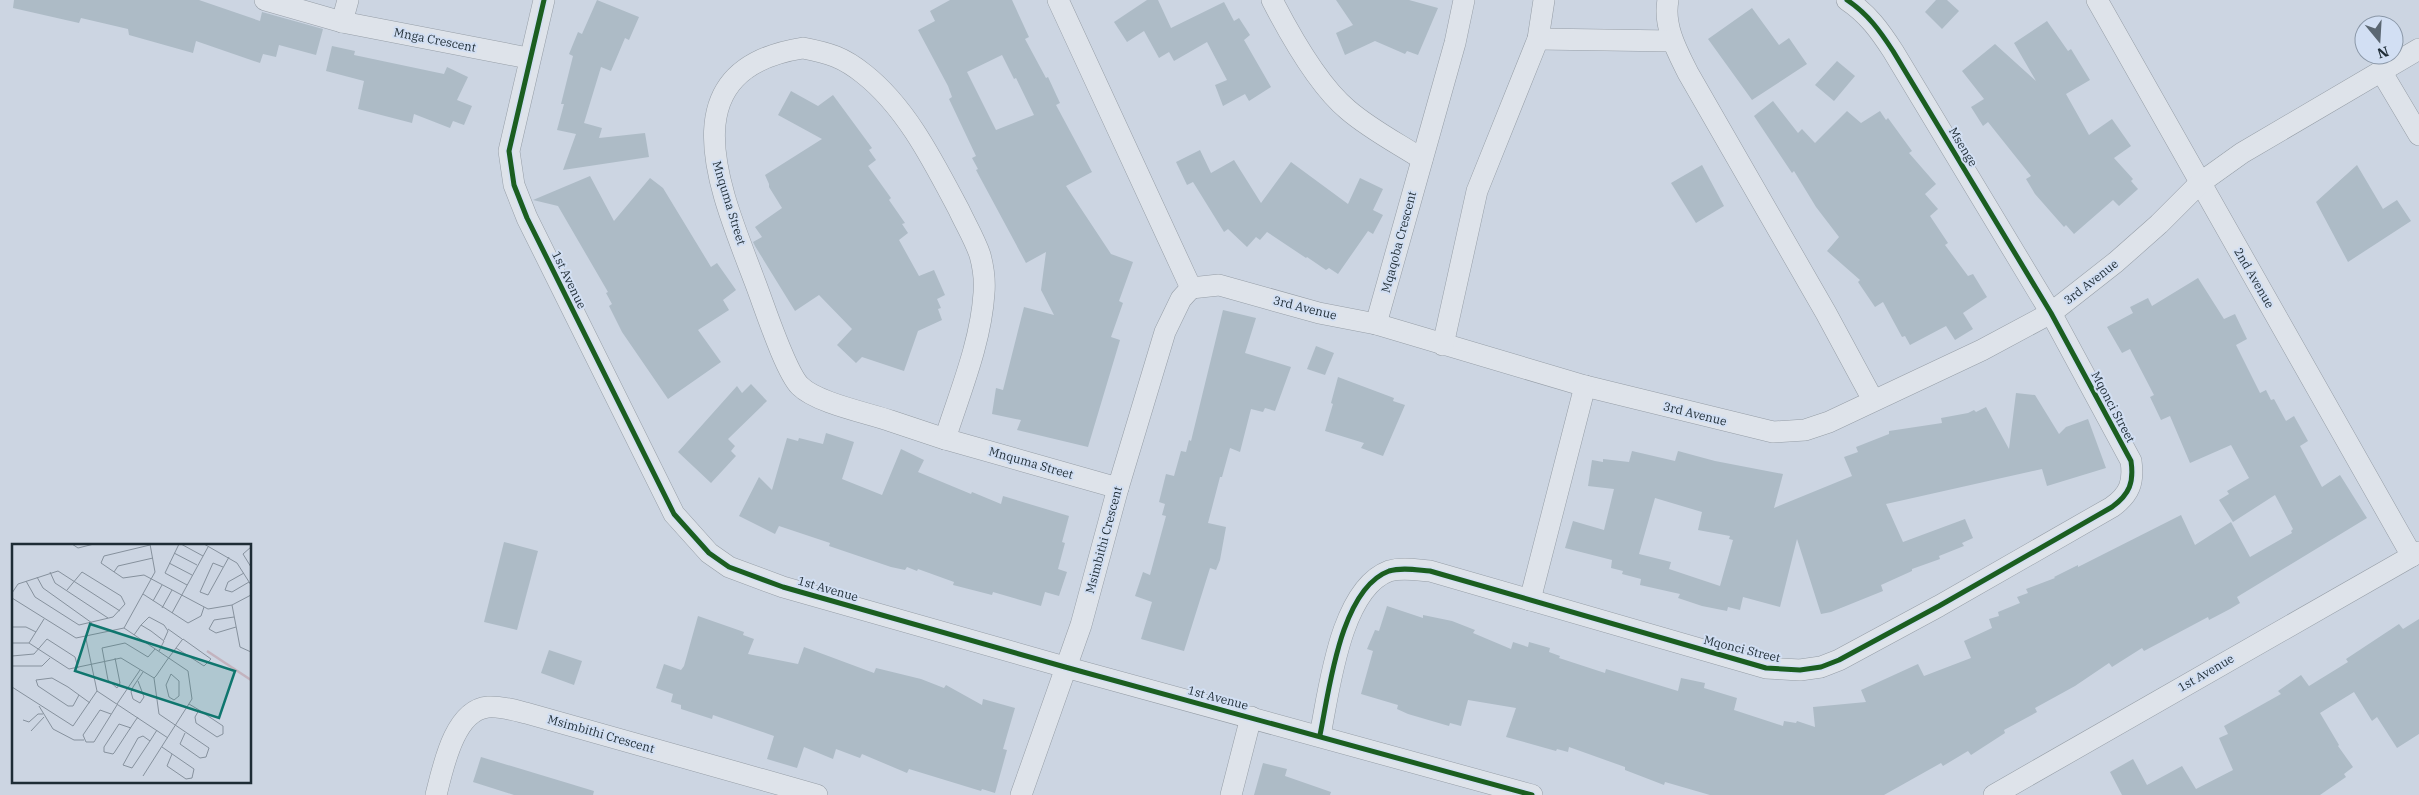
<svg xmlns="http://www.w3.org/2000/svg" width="2419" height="795" font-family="'IBM Plex Serif',serif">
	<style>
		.building { fill: #adbbc6; fill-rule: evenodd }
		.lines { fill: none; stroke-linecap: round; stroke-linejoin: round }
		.minor-casing { stroke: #969ea7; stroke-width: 22 }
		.minor { stroke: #dee3ea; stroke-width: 21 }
		.cycleway-casing { stroke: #d2dff3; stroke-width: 8 }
		.cycleway { stroke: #1b5e20; stroke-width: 5 }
		.labels { text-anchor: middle; stroke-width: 4; stroke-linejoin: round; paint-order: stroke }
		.street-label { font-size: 12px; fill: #1e2c35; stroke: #d2dff3 }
		.inset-river { fill: none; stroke: #c3b3be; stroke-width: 2.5 }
		.inset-road { fill: none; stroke: #86919d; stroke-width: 1 }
		.view { fill: #0f766e; fill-opacity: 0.15; stroke: #0f766e; stroke-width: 2.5 }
		.inset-edge { fill: none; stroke: #1e2c35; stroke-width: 2.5 }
	</style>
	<rect width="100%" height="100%" fill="#ccd5e2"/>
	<g class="building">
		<polygon points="14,0 199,0 260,21 262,12 323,29 316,55 279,45 276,57 263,54 260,63 196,41 193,53 129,35 128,29 81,18 79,23 13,8"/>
		<polygon points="597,0 639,17 629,40 625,38 611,71 601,67 584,123 602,128 599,138 645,133 649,157 563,170 576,134 557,130 564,104 561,104 573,56 569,54 578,32 582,34"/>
		<path d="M950 0H1012L1029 37 1025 39 1046 78 1048 77 1060 103 1056 105 1092 172 1066 186 1111 254 1133 262 1119 301 1123 303 1111 337 1120 340 1088 447 1017 430 1021 420 992 414 996 388 1003 390 1024 307 1054 315 1041 290 1046 252 1026 263 976 170 978 169 972 158 976 156 949 99 952 97 948 86 918 30 935 21 930 11ZM1002 55 1014 79 1016 78 1034 115 996 130 967 72Z"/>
		<polygon points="1147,0 1158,0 1171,28 1224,2 1234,21 1239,18 1250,35 1244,40 1271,87 1249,101 1245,94 1223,106 1215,85 1227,80 1207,42 1174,61 1169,52 1159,58 1144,31 1127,42 1114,22"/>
		<polygon points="1336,0 1409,0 1438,8 1418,55 1407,51 1405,54 1375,41 1345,55 1336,33 1353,25"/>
		<polygon points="1936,0 1947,0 1959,11 1942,29 1925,12"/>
		<polygon points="1752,8 1779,45 1789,38 1807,64 1752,100 1708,39"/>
		<polygon points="2047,21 2068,51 2071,49 2090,80 2066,94 2089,135 2112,119 2131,146 2114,158 2133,179 2131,181 2138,189 2119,206 2113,200 2074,234 2066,225 2064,227 2035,194 2026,179 2031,176 1988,122 1983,126 1971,107 1984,99 1962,71 1995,44 2036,81 2014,43"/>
		<polygon points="332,46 355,51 354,55 444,74 447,67 468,77 457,100 472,106 464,125 453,121 450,128 414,114 412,123 358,109 364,81 326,71"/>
		<polygon points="1837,61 1855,76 1834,101 1815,85"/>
		<polygon points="791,91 818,106 833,95 872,148 869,150 876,160 868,166 891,198 889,200 905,223 902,224 908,233 899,240 919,276 934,270 945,295 937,299 941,308 938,309 942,320 918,331 904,371 862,357 856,363 837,345 852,329 819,295 795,311 755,246 753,242 762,237 755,227 782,208 769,187 769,184 765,175 822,139 778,115"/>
		<polygon points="1773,101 1798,133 1802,129 1815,143 1847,111 1861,123 1880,111 1886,120 1888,118 1912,151 1909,153 1936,184 1925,194 1938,209 1930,216 1948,243 1945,245 1968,276 1973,274 1987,297 1963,313 1973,329 1955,340 1946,326 1910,345 1905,336 1902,337 1883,302 1875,307 1858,282 1860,280 1827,251 1839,237 1816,207 1794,171 1792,173 1754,116"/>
		<polygon points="1200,150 1211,173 1234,160 1261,203 1291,162 1348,204 1360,178 1383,189 1373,210 1383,215 1373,234 1368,231 1338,274 1329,268 1326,270 1307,257 1306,258 1267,232 1260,240 1256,237 1247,247 1228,229 1224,232 1193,182 1187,185 1176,162"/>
		<polygon points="1702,165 1724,206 1696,223 1671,183"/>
		<polygon points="2357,165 2383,209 2397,200 2411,221 2348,262 2316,202"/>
		<polygon points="590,176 614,221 650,178 663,188 711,267 717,263 736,290 723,300 729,310 698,330 721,362 668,399 622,332 609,306 612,304 606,293 608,292 558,206 533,200"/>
		<polygon points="2198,278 2224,319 2235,314 2247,339 2236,345 2260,393 2266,390 2271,400 2274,399 2286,421 2294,416 2308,441 2300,446 2322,487 2340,475 2367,518 2237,597 2240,603 2230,609 2209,620 2208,617 2144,651 2142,648 2112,667 2109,663 2075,686 2035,708 2037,712 2004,730 2005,733 1971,755 1968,751 1943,766 1941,763 1884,795 1710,795 1665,782 1664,785 1625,770 1625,767 1569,747 1568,752 1557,749 1556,751 1506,737 1516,708 1468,700 1461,726 1450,723 1449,726 1408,714 1397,709 1398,705 1361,694 1373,651 1367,649 1375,630 1379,631 1387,606 1423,618 1423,615 1452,621 1475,630 1473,633 1511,649 1513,642 1528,647 1529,642 1550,648 1549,652 1560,656 1559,658 1605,673 1606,669 1678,691 1681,678 1705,683 1704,688 1737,698 1734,710 1783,726 1784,721 1796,723 1797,721 1815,727 1813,707 1866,702 1861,690 1918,664 1924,676 1971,658 1964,641 1992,628 1989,619 1999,616 1998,612 2020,603 2017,597 2028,593 2026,589 2055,578 2054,577 2078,565 2078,567 2181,515 2195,545 2231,522 2250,557 2292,533 2291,531 2293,529 2275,495 2233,522 2219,500 2229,494 2227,491 2249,478 2231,445 2190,463 2170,416 2161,420 2150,397 2154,395 2130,349 2122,353 2107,327 2133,313 2130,307 2148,298 2152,306"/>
		<polygon points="1223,310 1256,318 1245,353 1291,367 1275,411 1265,408 1263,412 1251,409 1240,452 1230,448 1222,477 1220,477 1208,523 1226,527 1220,560 1216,570 1210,568 1184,651 1141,639 1152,602 1135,596 1143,572 1150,575 1166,516 1162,515 1165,504 1159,502 1166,474 1174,476 1181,451 1186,452 1189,440 1191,441"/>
		<polygon points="1316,346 1334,353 1325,375 1307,369"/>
		<polygon points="1338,377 1394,398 1393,401 1405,405 1383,456 1361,448 1364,443 1325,431 1333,404 1331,403"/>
		<polygon points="751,384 767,401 728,439 735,446 731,451 736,456 711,483 678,452 737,386 742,393"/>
		<path d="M2016 393 2035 395 2059 434 2066 427 2088 419 2106 468 2047 486 2042 469 1886 504 1903 542 1965 519 1973 538 1962 543 1964 546 1939 556 1940 559 1912 569V571L1881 585 1883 591 1831 612 1821 614 1797 539 1780 607 1743 597 1740 610 1728 607 1727 611 1702 606 1678 598 1680 594 1640 585 1641 579 1622 574 1623 571 1611 568 1612 560 1565 548 1573 521 1604 530 1614 489 1588 486 1592 460 1603 462V459L1629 462 1632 451 1675 461 1678 451 1715 461 1783 474 1774 508 1852 476 1844 457 1858 452 1856 447 1889 434V431L1942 423 1941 418 1968 413 1974 410 1976 412 1986 407 2009 449ZM1655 498 1702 512 1698 530 1730 536 1729 539 1733 540 1720 586 1669 569 1671 562 1639 554Z"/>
		<polygon points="826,433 854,442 842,479 882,495 901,449 924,460 918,472 971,494 972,492 1001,504 1003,496 1069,516 1062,542 1065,543 1058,569 1067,572 1059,596 1045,592 1041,606 993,592 992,595 953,585 954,582 918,569 917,571 907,567 905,570 891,567 829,546 830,543 779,526 775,534 739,516 759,477 772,490 787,438 798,441 799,438 823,444"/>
		<polygon points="504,542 538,551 517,630 484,622"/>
		<polygon points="698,616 744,632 743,635 754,639 748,654 798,664 804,647 874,673 876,668 921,679 944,688 946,685 982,705 983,699 1015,708 1003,749 1007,750 995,793 982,789 981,791 909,769 907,773 862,754 860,758 836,749 833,759 804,747 797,768 767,759 774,736 713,715 712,719 681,709 681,705 671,702 673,694 656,688 664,664 681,670 684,666"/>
		<polygon points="2419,619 2419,734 2397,748 2377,717 2372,721 2354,692 2320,713 2339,745 2338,746 2353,767 2344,774 2346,777 2320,795 2122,795 2110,772 2133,759 2147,785 2182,766 2196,789 2233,770 2219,738 2228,734 2224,726 2281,694 2278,691 2301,675 2309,686 2348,662 2346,659 2399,624 2403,629"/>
		<polygon points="549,650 582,661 574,685 541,673"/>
		<polygon points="481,757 594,791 593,795 514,795 473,782"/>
		<polygon points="1263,763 1287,769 1285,776 1331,792 1330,795 1254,795"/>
	</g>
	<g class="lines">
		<g class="minor-casing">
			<g id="minor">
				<polyline points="265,0 342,22 528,58"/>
				<polyline points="544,0 509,151 514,185 527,218 674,514 709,553 729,567 783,587 1065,667 1532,795"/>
				<polyline points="1058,0 1191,288"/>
				<path d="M1272 0C1289 33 1319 86 1348 110 1370 129 1397 143 1422 159"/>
				<path d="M1668 0C1663 26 1677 51 1688 73L1826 313 1873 400"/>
				<polyline points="2097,0 2412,556"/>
				<polyline points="342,22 348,0"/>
				<polyline points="1538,39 1672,41"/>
				<path d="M803 48C829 53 843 57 864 74 907 108 934 163 959 210 966 225 975 240 980 255 983 266 985 281 984 293 981 342 960 392 945 439 927 433 909 427 891 421 868 413 817 403 800 386 785 371 764 305 755 282 723 196 663 70 803 48Z"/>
				<polyline points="2381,71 2419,135"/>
				<polyline points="1191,288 1219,285 1319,313 1376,324 1585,386 1773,432 1805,430 1829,422 1982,350 2051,313 2116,262 2159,224 2200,183 2242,153 2419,49"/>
				<polyline points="1376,324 1455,43 1464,0"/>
				<polyline points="1443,345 1477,191 1538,39 1544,0"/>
				<polyline points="945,439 1118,488"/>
				<polyline points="1530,600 1585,386"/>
				<path d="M1320 735C1329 692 1340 589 1389 571 1402 567 1417 570 1430 571L1766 668 1800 670 1821 667 1839 660 1939 606 2112 507C2130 494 2134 482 2131 461L2051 313 1893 51C1880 31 1868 14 1847 0"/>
				<path d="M436 795C443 768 454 710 488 707 501 706 514 710 526 713L817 795"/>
				<polyline points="1021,795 1081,625 1118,488 1165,332 1181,299 1191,288"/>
				<polyline points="1231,795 1251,717"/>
				<polyline points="1994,795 2419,552"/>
			</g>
		</g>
		<use href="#minor" class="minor"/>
		<g class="cycleway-casing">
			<g id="cycleway">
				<polyline points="544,0 509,151 514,185 527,218 674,514 709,553 729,567 783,587 1065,667 1532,795"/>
				<path d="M1320 735C1329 692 1340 589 1389 571 1402 567 1417 570 1430 571L1766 668 1800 670 1821 667 1839 660 1939 606 2112 507C2130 494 2134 482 2131 461L2051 313 1893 51C1880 31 1868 14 1847 0"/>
			</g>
		</g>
		<use href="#cycleway" class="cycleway"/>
	</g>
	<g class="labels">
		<g class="street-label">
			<text transform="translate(435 40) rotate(11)" y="4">Mnga Crescent</text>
			<text transform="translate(1963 147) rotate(59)" y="4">Msenge</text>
			<text transform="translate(729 203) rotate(73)" y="4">Mnquma Street</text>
			<text transform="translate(1399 242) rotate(-75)" y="4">Mqaqoba Crescent</text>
			<text transform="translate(2254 278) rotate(60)" y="4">2nd Avenue</text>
			<text transform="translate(569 280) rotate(64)" y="4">1st Avenue</text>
			<text transform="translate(2091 282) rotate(-38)" y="4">3rd Avenue</text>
			<text transform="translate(1305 308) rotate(14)" y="4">3rd Avenue</text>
			<text transform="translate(2113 407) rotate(62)" y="4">Mqonci Street</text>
			<text transform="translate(1695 414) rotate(14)" y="4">3rd Avenue</text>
			<text transform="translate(1031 463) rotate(16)" y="4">Mnquma Street</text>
			<text transform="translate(1104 540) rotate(-75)" y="4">Msimbithi Crescent</text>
			<text transform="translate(828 589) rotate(16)" y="4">1st Avenue</text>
			<text transform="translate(1742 649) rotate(14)" y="4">Mqonci Street</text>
			<text transform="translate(2206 673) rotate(-30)" y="4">1st Avenue</text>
			<text transform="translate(1218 698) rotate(15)" y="4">1st Avenue</text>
			<text transform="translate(601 734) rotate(16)" y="4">Msimbithi Crescent</text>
		</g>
	</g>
	<g transform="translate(12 544)">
		<rect width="239" height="239" fill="#ccd5e2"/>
		<path class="inset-river" d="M195 107 239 136"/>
		<path class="inset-road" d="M60 0 66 4 82 0M167 0 153 29 175 41M169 0 191 12M192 0 225 19 239 41M138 1 92 12 89 19 111 34 132 31 196 65 220 61 239 51M239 3 231 10 239 23M162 9 185 21M157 19 180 31M211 23 201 19 188 48 196 51 217 13M38 28 43 39 96 74M102 28 106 22 141 14M232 29 216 38 213 46 220 48 237 38M25 33 31 44 80 79M14 37 23 53 67 81 101 73 113 60 109 52 70 28 55 46M0 49 6 40 46 27 108 67M131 50 176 79 189 72 192 63M0 54 64 94 112 84 176 127 180 155 131 232M141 57 150 41M220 61 228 103 239 108M150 64 160 46M160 69 196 3M222 73 202 76 197 85 204 89 224 83M129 81 137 73 152 81 156 87 152 96M0 83H14L24 88M112 84 143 28 138 0M156 85 170 95M122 91 129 81 139 87 152 97 147 107M74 95 85 147 156 194M0 99H17L57 125 109 114 142 134M17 99 32 75M0 112 22 110 35 95 63 113 66 124M103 114 108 139 105 144 96 136 90 104 113 99 136 113 143 105M0 122H30L38 114M159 130 167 137V152L162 156 157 153 154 141ZM142 134 147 170 197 204 194 213 188 214 168 200 173 189M142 134 144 132 155 116 170 96 171 95 199 115 192 122 164 104M126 137 132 153 128 159 121 155 119 148 121 143 131 128M0 143 61 182 85 147M67 151 61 162H56L26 142 24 136 40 134 56 143 78 159M105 160 128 126M177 160 187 166 211 182V190L205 193 184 179 183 173 187 166M27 162 41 185 62 196H72M99 170 88 166 71 191 74 198H82L105 161M11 176 17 178 26 170H31M119 184 107 180 92 203V208L101 210 102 209 123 177 126 173M19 187 32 173M138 197 131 192 126 194 111 221 120 224 138 197 145 186M150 203 182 225 180 234 174 235 155 222 160 210"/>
		<path class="view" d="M78 80 223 127 207 174 63 127Z"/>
		<rect width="239" height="239" class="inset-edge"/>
	</g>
	<g transform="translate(2379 40) rotate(162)"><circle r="24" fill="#d2dff3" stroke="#8a97a7"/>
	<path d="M0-4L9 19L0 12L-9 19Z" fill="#5b6772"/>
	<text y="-8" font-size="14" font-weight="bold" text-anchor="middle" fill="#1e2c35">N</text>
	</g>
</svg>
